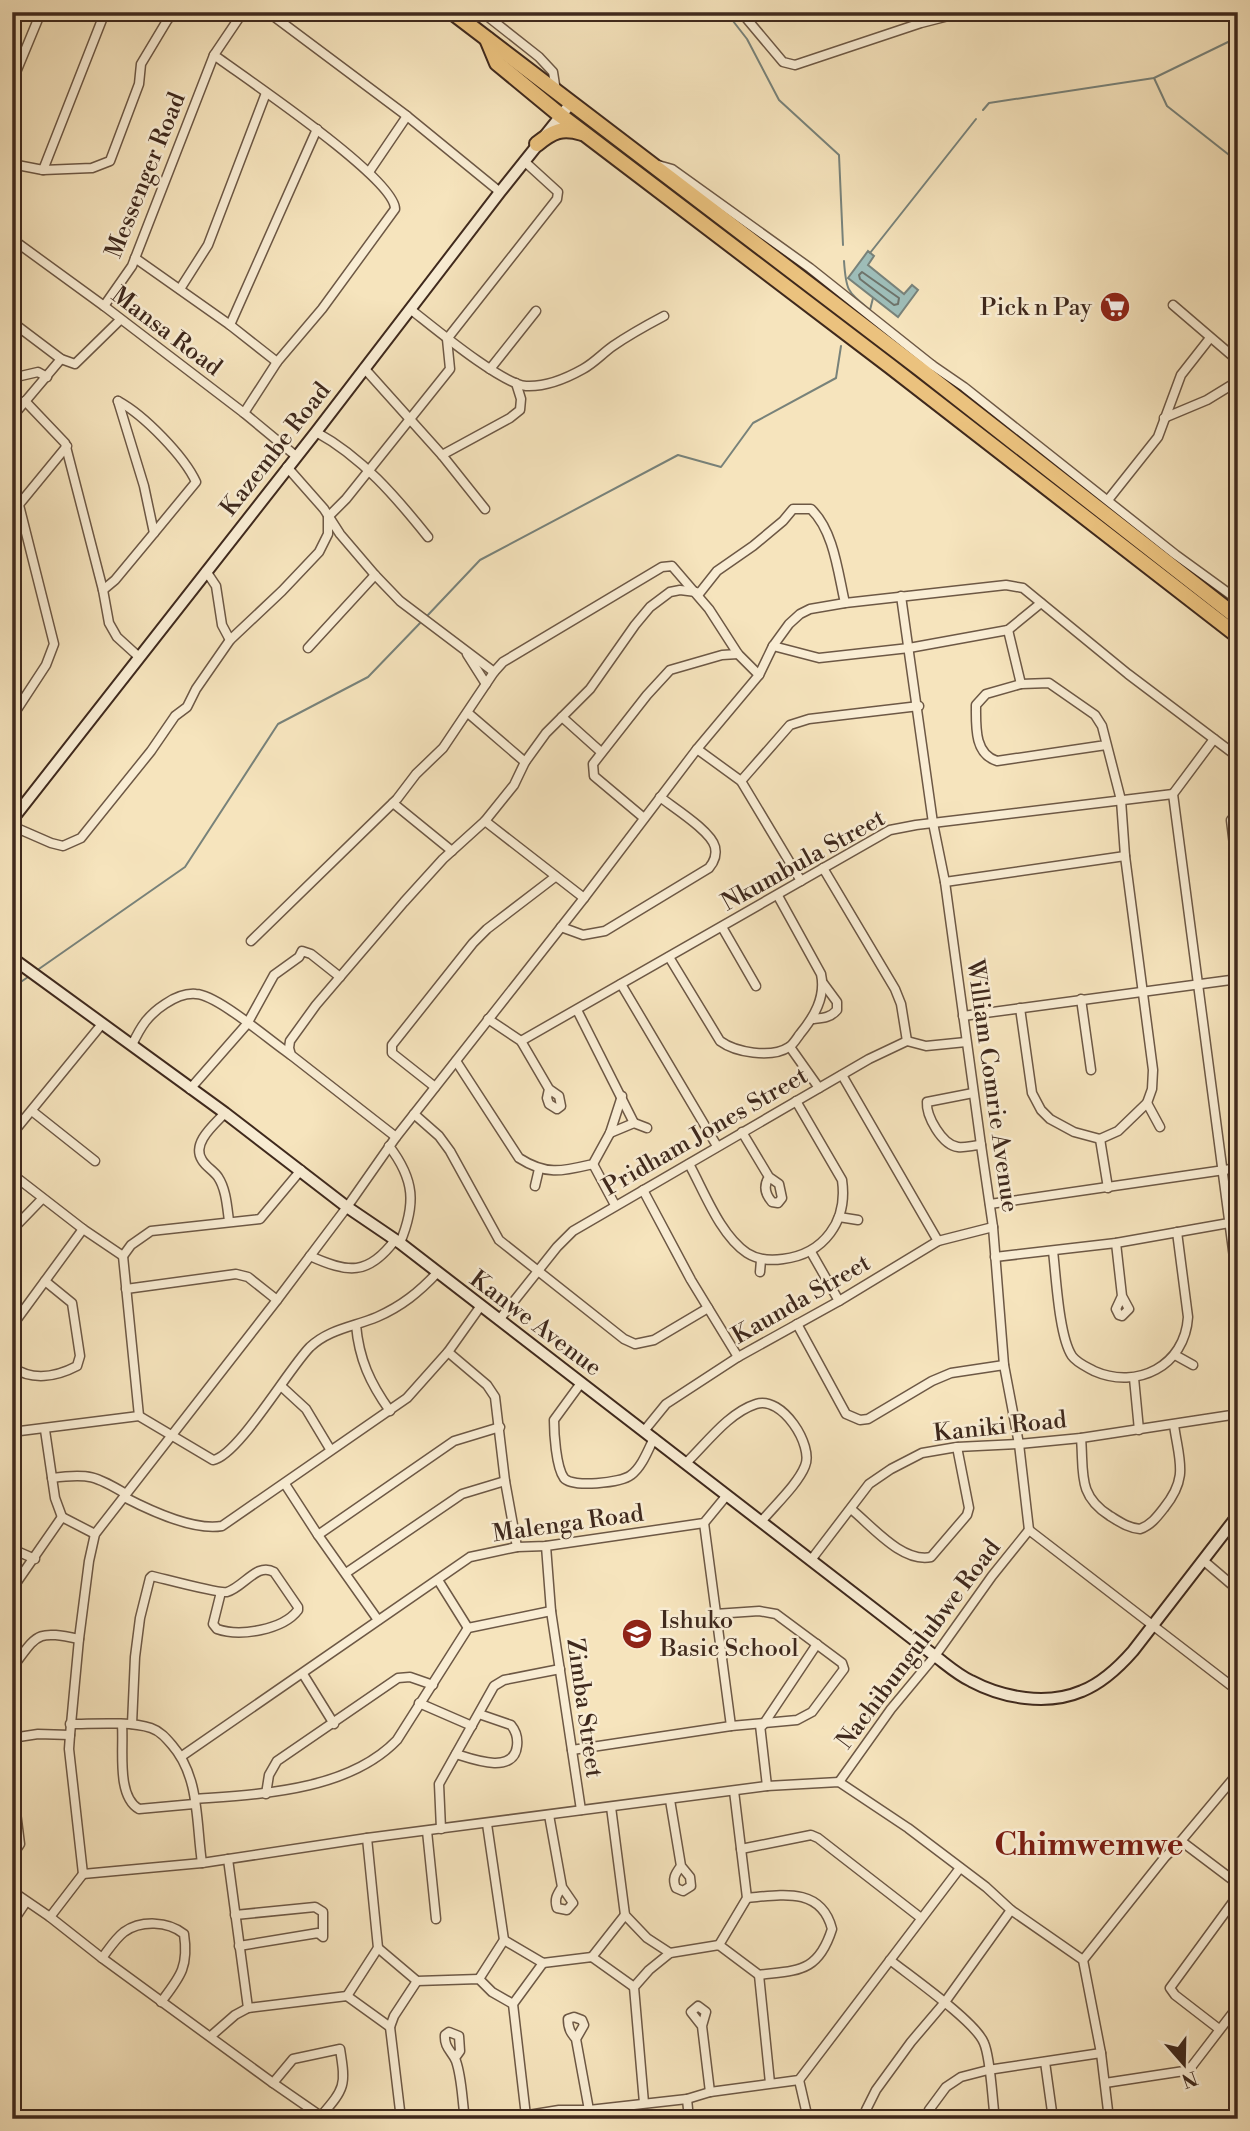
<svg xmlns="http://www.w3.org/2000/svg" width="1250" height="2131" font-family="'Libre Bodoni',serif">
	<style>
		.water { fill: #9ebdb8; stroke: #78827a; stroke-width: 2 }
		.lines { fill: none; stroke-linecap: round; stroke-linejoin: round }
		.shore { stroke: #6e736a; stroke-width: 2 }
		.stream { stroke: #78827a; stroke-width: 2 }
		.minor-casing { stroke: #6d5845; stroke-width: 11 }
		.secondary-casing { stroke: #3f291d; stroke-width: 14 }
		.trunk-casing { stroke: #3f291d; stroke-width: 18 }
		.minor { stroke: #f9edd4; stroke-width: 8 }
		.secondary { stroke: #f9edd4; stroke-width: 10 }
		.trunk { stroke: #ebc27e; stroke-width: 14 }
		.labels { text-anchor: middle; stroke-width: 5; stroke-linejoin: round; paint-order: stroke }
		.street-label { font-size: 24px; fill: #3f291d; stroke: #f9edd4 }
		.poi-label { font-size: 24px; fill: #3f291d; stroke: #f9edd4; text-anchor: end }
		.district-label { font-size: 32px; font-weight: bold; fill: #7a1f14; stroke: #f9edd4 }
	</style>
	<rect width="100%" height="100%" fill="#f6e4bd"/>
	<filter id="stains"><feTurbulence type="fractalNoise" baseFrequency=".00286" numOctaves="4"/><feColorMatrix values="0 0 0 0 .2 0 0 0 0 .09 0 0 0 0 .02 0 0 0 .5 -.17"/></filter>
	<radialGradient id="worn" r=".72"><stop offset=".6" stop-color="#630" stop-opacity="0"/><stop offset="1" stop-color="#630" stop-opacity=".3"/></radialGradient>
	<polygon class="water" points="868,251 874,256 868,265 904,294 912,285 918,290 898,317 848,278"/>
	<g class="lines">
		<polygon class="shore" points="862,272 899,298 898,304 894,305 860,279 859,275"/>
		<g class="stream">
			<polyline points="726,12 747,39 779,100 839,155 843,245"/>
			<polyline points="1154,78 1167,106 1238,162"/>
			<polyline points="983,110 989,103 1154,78 1228,42 1238,41"/>
			<polyline points="870,253 976,119"/>
			<path d="M844 261C846 291 847 291 870 310L873 298"/>
			<polyline points="427,616 480,560 678,455 721,467 753,423 836,378 841,346"/>
			<polyline points="36,971 185,867 278,724 368,677 423,620"/>
			<polyline points="12,988 28,977"/>
		</g>
		<g class="minor-casing">
			<g id="minor">
				<polyline points="160,12 168,19 173,12"/>
				<path d="M243 12 214 55C245 78 395 178 395 209L322 309 277 362 244 413"/>
				<polyline points="268,12 407,116 500,192"/>
				<polyline points="482,12 539,57 553,72 556,91"/>
				<polyline points="741,12 783,62 795,65 921,23 964,12"/>
				<polyline points="12,82 41,12"/>
				<polyline points="12,164 43,170 105,12"/>
				<polyline points="658,165 672,169 810,268 932,365"/>
				<polyline points="43,170 92,168 110,161 139,84 141,64 168,19"/>
				<polyline points="369,172 407,116"/>
				<polyline points="12,239 104,306 244,413 296,456"/>
				<polyline points="135,258 230,325 277,362"/>
				<polyline points="180,289 208,245 266,93"/>
				<polyline points="1173,305 1236,359 1238,365"/>
				<polyline points="104,306 132,266 214,55"/>
				<path d="M410 309C432 326 501 384 526 386 545 387 567 378 583 369 594 363 603 353 613 346 629 335 647 325 664 316"/>
				<polyline points="12,322 61,359 75,364 120,320"/>
				<polyline points="230,325 317,129"/>
				<polyline points="364,368 442,455 485,509"/>
				<polyline points="490,369 536,311"/>
				<polyline points="920,369 932,365 964,387 1176,555 1238,600"/>
				<polyline points="12,378 38,372 47,377"/>
				<polyline points="25,401 65,443 103,590 109,623 117,637 139,657"/>
				<path d="M118 401C144 415 184 456 196 482L154 533"/>
				<polyline points="12,417 61,359"/>
				<polyline points="1164,418 1207,400 1238,381"/>
				<path d="M316 432C362 457 396 497 428 537"/>
				<polyline points="442,455 510,418 520,410 521,399 516,383"/>
				<polyline points="287,467 324,509 340,534 375,575 400,601 494,672"/>
				<polyline points="1108,500 1158,437 1181,375 1210,338"/>
				<polyline points="12,513 67,446"/>
				<polyline points="206,571 216,586 222,625 230,640"/>
				<polyline points="103,590 115,580 154,533 144,486 118,401"/>
				<path d="M698 595 717 571 753 546 783 521 793 509H811C834 531 838 573 845 603"/>
				<polyline points="901,596 933,823 945,882 981,1145 993,1227 1004,1365 1019,1444 1029,1530"/>
				<polyline points="1008,630 1021,684"/>
				<polyline points="773,646 819,658 909,648 1008,630 1041,603"/>
				<polyline points="308,648 375,575"/>
				<polyline points="467,654 486,684"/>
				<polyline points="468,713 525,762"/>
				<polyline points="12,717 46,665 54,644 19,505"/>
				<polyline points="562,717 601,752"/>
				<polyline points="1214,739 1173,794 1238,1288"/>
				<polyline points="697,749 741,781 801,881"/>
				<polyline points="741,781 790,725 809,719 919,706"/>
				<polyline points="393,803 452,851"/>
				<polyline points="1238,812 1231,820 1238,878"/>
				<polyline points="644,818 594,776 593,764 647,695 670,670 722,655 738,654"/>
				<polyline points="485,821 584,898"/>
				<polyline points="12,826 51,843 63,846 81,838 151,751 175,716 187,707 196,689 230,640 282,591 319,552 328,534 328,517 346,499 450,369 447,339 557,199 558,192 524,161"/>
				<polyline points="823,868 895,989 901,1004 907,1041"/>
				<polyline points="945,882 1125,856"/>
				<path d="M561 927 583 935 605 931 709 868C714 862 717 855 715 847 711 831 674 808 660 797"/>
				<polyline points="722,927 756,986"/>
				<polyline points="251,941 397,799 416,774 443,748 494,672 503,662 662,567 672,566 709,609 738,654 759,675"/>
				<path d="M669 957 720 1041C735 1052 771 1059 789 1047 793 1045 797 1038 800 1034 814 1017 826 997 821 974L778 896"/>
				<polyline points="621,984 717,1146"/>
				<polyline points="1081,999 1091,1070"/>
				<path d="M1020 1008 1032 1093 1041 1110 1050 1119 1074 1132 1100 1139 1118 1131 1147 1103 1152 1089 1153 1070 1125 856 1121 800 1102 726 1095 715 1049 683 1021 684 986 694 976 705C976 726 974 754 997 761L1106 745"/>
				<polyline points="577,1010 634,1123"/>
				<polyline points="963,1016 1238,979"/>
				<polyline points="488,1019 521,1041 549,1089 559,1096 561,1106 557,1109 549,1104 547,1098 549,1089"/>
				<path d="M813 1019C823 1018 830 1018 837 1010V1002L823 983"/>
				<polyline points="521,1041 890,830 916,825 1173,794"/>
				<path d="M132 1045C141 1026 148 1015 165 1004 174 998 185 993 196 994 218 995 270 1041 291 1055"/>
				<polyline points="790,1047 819,1088"/>
				<path d="M456 1061 519 1158C547 1176 563 1171 593 1164L610 1133 622 1096"/>
				<polyline points="842,1075 938,1241"/>
				<polyline points="435,1087 392,1053 392,1045 473,943 487,929 555,877"/>
				<polyline points="190,1089 247,1024 274,975 299,957 302,951 311,954 340,977"/>
				<path d="M973 1093 927 1102C926 1116 942 1145 958 1147 965 1148 974 1145 981 1145"/>
				<polyline points="1147,1103 1160,1127"/>
				<polyline points="32,1111 95,1161"/>
				<path d="M225 1113C215 1124 191 1143 202 1160 206 1167 213 1170 218 1177 226 1189 227 1206 229 1221"/>
				<polyline points="414,1114 439,1136 450,1151 499,1240 624,1339 635,1344 654,1340 708,1308"/>
				<path d="M742 1132 769 1177 779 1184 782 1198 778 1203 772 1202C765 1194 763 1186 769 1177"/>
				<polyline points="610,1133 634,1123 647,1128"/>
				<polyline points="12,1134 102,1024"/>
				<polyline points="396,1137 291,1055 289,1048 290,1041 316,1005 404,902 443,859 485,821 514,785 525,762 546,733 590,689 635,625 650,607 670,592 680,590 696,592"/>
				<polyline points="1100,1139 1108,1188"/>
				<path d="M389 1146C415 1180 416 1204 400 1243"/>
				<polyline points="593,1164 615,1205"/>
				<path d="M689 1164C704 1191 720 1235 747 1253 758 1260 770 1261 783 1259 824 1254 848 1221 842 1180L796 1101"/>
				<polyline points="12,1174 83,1229"/>
				<polyline points="535,1186 539,1169"/>
				<polyline points="643,1190 691,1280 738,1357"/>
				<polyline points="990,1204 1238,1168"/>
				<polyline points="839,1217 858,1220"/>
				<polyline points="12,1230 42,1199"/>
				<polyline points="1116,1243 1122,1296 1129,1309 1122,1316 1119,1315 1116,1309 1122,1296"/>
				<path d="M1053 1251C1056 1276 1059 1337 1072 1356 1077 1363 1087 1367 1094 1371 1137 1390 1185 1366 1188 1317L1177 1232"/>
				<polyline points="811,1252 839,1301"/>
				<polyline points="123,1256 139,1416"/>
				<path d="M310 1256C348 1273 368 1276 395 1240"/>
				<polyline points="995,1257 1116,1243 1229,1223"/>
				<polyline points="760,1272 761,1260"/>
				<polyline points="126,1289 236,1274 248,1277 277,1300"/>
				<polyline points="499,1320 557,1247 573,1231 869,1059 907,1041 926,1046 966,1042"/>
				<polyline points="797,1324 846,1414 860,1420 868,1419 932,1381 951,1373 1004,1365"/>
				<path d="M356 1325C359 1359 370 1383 390 1411"/>
				<polyline points="12,1326 83,1229 123,1256 131,1245 151,1231 260,1219 301,1170"/>
				<polyline points="448,1352 487,1385 495,1397 505,1481 517,1547"/>
				<polyline points="1175,1355 1193,1365"/>
				<path d="M12 1367C32 1381 56 1377 77 1366L80 1356 72 1303 45 1281"/>
				<polyline points="1134,1378 1139,1430"/>
				<path d="M581 1383 554 1420C554 1433 556 1467 564 1478 572 1488 621 1483 631 1475 642 1467 648 1450 654 1438"/>
				<polyline points="281,1386 306,1409 330,1449"/>
				<polyline points="45,1430 55,1498 62,1517"/>
				<polyline points="644,1431 666,1404 738,1357 839,1301 938,1241 993,1227"/>
				<path d="M12 1432 139 1416 213 1460C238 1456 289 1368 310 1347 329 1329 353 1327 377 1317 402 1306 419 1292 437 1273"/>
				<path d="M1081 1438C1084 1473 1077 1495 1110 1516 1120 1522 1128 1528 1140 1529 1151 1525 1157 1517 1164 1508 1189 1477 1179 1461 1174 1425"/>
				<path d="M686 1463C706 1444 728 1413 756 1404 782 1395 814 1446 805 1466 798 1484 774 1506 761 1522"/>
				<path d="M52 1478C89 1473 96 1476 126 1494"/>
				<polyline points="285,1484 318,1535 378,1620"/>
				<path d="M124 1497C149 1510 194 1531 222 1526L407 1398 448 1352 480 1307"/>
				<path d="M851 1509C872 1526 902 1563 931 1557L967 1515 969 1508 957 1447"/>
				<polyline points="704,1523 731,1726"/>
				<polyline points="1029,1530 1238,1691"/>
				<polyline points="318,1535 454,1441 500,1427"/>
				<polyline points="12,1549 35,1559"/>
				<polyline points="811,1560 869,1484 891,1469 922,1453 957,1447 1019,1444 1081,1438 1238,1414"/>
				<polyline points="1204,1561 1238,1590"/>
				<polyline points="346,1573 462,1494 505,1481"/>
				<polyline points="438,1580 468,1628"/>
				<polyline points="12,1589 62,1517 95,1534"/>
				<polyline points="551,1611 581,1810"/>
				<path d="M12 1668C38 1634 35 1630 79 1639"/>
				<polyline points="303,1674 334,1724"/>
				<polyline points="419,1703 472,1726"/>
				<path d="M70 1724C94 1724 129 1721 151 1728 160 1731 166 1738 172 1745 200 1777 196 1823 202 1863"/>
				<path d="M132 1724 135 1657 140 1618 150 1578 152 1576C165 1579 220 1594 227 1592 244 1587 257 1562 274 1572L298 1607V1610C283 1630 240 1637 217 1629L213 1624 221 1592"/>
				<path d="M122 1725C124 1748 116 1796 139 1809L194 1804"/>
				<polyline points="760,1725 767,1786"/>
				<polyline points="763,1725 817,1644"/>
				<polyline points="12,1738 38,1734 70,1735"/>
				<polyline points="572,1750 731,1726 797,1720 812,1712 844,1669 842,1663 776,1614 759,1611 715,1614"/>
				<path d="M456 1754C472 1759 514 1775 517 1746 518 1738 516 1731 511 1725L479 1714"/>
				<polyline points="182,1756 470,1557 517,1547 546,1546 704,1523 727,1495"/>
				<polyline points="12,1781 20,1844 12,1856"/>
				<polyline points="839,1782 891,1709 935,1656 992,1576 1029,1530"/>
				<polyline points="266,1794 269,1775 277,1761 398,1678 410,1677 433,1685"/>
				<path d="M195 1799C260 1794 348 1791 397 1740L468 1628 551 1611 546 1546"/>
				<path d="M670 1800 681 1866 690 1877 691 1886 683 1891 676 1888C672 1879 675 1874 681 1866"/>
				<polyline points="611,1807 625,1915 647,1938 670,1953"/>
				<path d="M549 1815 562 1887 573 1903 567 1910 557 1908C554 1899 557 1895 562 1887"/>
				<polyline points="441,1829 439,1784 494,1686 504,1680 560,1669"/>
				<polyline points="427,1831 436,1919"/>
				<polyline points="1181,1841 1238,1884"/>
				<polyline points="741,1849 811,1835 818,1838 921,1918"/>
				<polyline points="228,1859 248,2008"/>
				<polyline points="12,1891 50,1917 102,1958 273,2083 325,2119"/>
				<polyline points="235,1915 315,1907 323,1912 323,1937 318,1933 239,1946"/>
				<polyline points="50,1917 83,1874"/>
				<polyline points="12,1923 26,1902"/>
				<polyline points="504,1940 543,1963 592,1957 634,1987"/>
				<polyline points="719,1945 747,1898 734,1791"/>
				<polyline points="378,1948 417,1981 479,1979 492,1992 513,2004"/>
				<polyline points="592,1957 625,1915"/>
				<path d="M102 1958C109 1949 115 1939 124 1932 141 1920 168 1921 184 1934 189 1967 180 1977 161 2002"/>
				<path d="M890 1960C910 1976 976 2022 984 2043 991 2059 992 2099 995 2119"/>
				<polyline points="1083,1960 1165,1857 1181,1841 1238,1773"/>
				<polyline points="759,1975 770,2083"/>
				<polyline points="479,1979 504,1940 487,1824"/>
				<polyline points="347,1996 378,1948 367,1838"/>
				<polyline points="702,2026 691,2012 698,2006 706,2012 702,2026 710,2092"/>
				<polyline points="1219,2029 1175,1995 1170,1988 1238,1895"/>
				<polyline points="211,2036 235,2015 248,2008 347,1996 390,2027"/>
				<path d="M576 2039 584 2025 582 2020 574 2017 568 2019C568 2029 571 2033 576 2039L589 2110"/>
				<path d="M455 2058 460 2051 459 2036 449 2032 445 2035C444 2048 452 2051 456 2061 462 2078 462 2100 465 2119"/>
				<polyline points="1045,2062 1053,2119"/>
				<polyline points="799,2080 808,2119"/>
				<path d="M273 2083 293 2059 340 2049C346 2086 345 2088 321 2116"/>
				<polyline points="1105,2083 1184,2071 1192,2066 1238,2006"/>
				<polyline points="687,2099 689,2119"/>
				<path d="M644 2103 634 1987 649 1970 670 1953 719 1945 759 1975C798 1970 818 1973 832 1929 821 1886 780 1895 747 1898"/>
				<polyline points="526,2116 513,2004 543,1963"/>
				<polyline points="401,2119 390,2027 394,2016 417,1981"/>
				<polyline points="503,2119 559,2110 589,2110 687,2099 710,2092 799,2080 960,1868"/>
				<polyline points="867,2119 866,2110 876,2090 911,2042 945,2002 1011,1910"/>
				<polyline points="926,2119 929,2110 946,2087 961,2077 988,2070 1101,2053"/>
				<polyline points="1109,2119 1101,2053 1083,1960 1011,1910 986,1887 908,1828 839,1782 767,1786 367,1838 202,1863 83,1874 69,1749 70,1735 79,1639 89,1561 95,1534 277,1300 347,1207 396,1137 584,898 697,749 759,675 773,646 789,624 800,614 810,609 845,603 1006,585 1023,588 1128,674 1238,757"/>
				<polyline points="1236,2119 1238,2116"/>
			</g>
		</g>
		<g class="secondary-casing">
			<g id="secondary">
				<polyline points="12,820 316,432 500,192 571,103"/>
				<path d="M12 958 225 1113 347 1207 400 1243 935 1656C947 1665 958 1675 971 1681 1003 1698 1047 1706 1082 1691 1102 1683 1119 1667 1133 1651L1238 1515"/>
			</g>
		</g>
		<g class="trunk-casing">
			<g id="trunk">
				<polyline points="452,12 920,369 1238,618"/>
				<polyline points="487,39 497,63 560,115 890,366 1238,636"/>
				<path d="M537 144C553 131 562 127 582 133"/>
			</g>
		</g>
		<use href="#minor" class="minor"/>
		<use href="#secondary" class="secondary"/>
		<use href="#trunk" class="trunk"/>
	</g>
	<defs>
		<g id="supermarket-disc" transform="scale(1.575)"><circle r="9.5" fill="#8f2418" stroke="#f9edd4"/><path d="M-6-5.5h2.5l.6 2H6L4.5 2H-2.5L-4.4-4H-6ZM-1.5 3.2a1.3 1.3 0 1 0 .1 0ZM3 3.2a1.3 1.3 0 1 0 .1 0Z" fill="#fff"/></g>
		<g id="school-disc" transform="scale(1.575)"><circle r="9.5" fill="#8f2418" stroke="#f9edd4"/><path d="M0-5L7-2L0 1L-7-2ZM-4 1L0 2.5L4 1V4Q0 6-4 4Z" fill="#fff"/></g>
	</defs>
	<g fill-rule="evenodd">
		<use href="#supermarket-disc" x="1115" y="307"/>
		<use href="#school-disc" x="637" y="1634"/>
	</g>
	<g class="labels">
		<g class="street-label">
			<text transform="translate(145 175) rotate(-68)" y="8">Messenger Road</text>
			<text transform="translate(167 331) rotate(37)" y="8">Mansa Road</text>
			<text transform="translate(275 449) rotate(-52)" y="8">Kazembe Road</text>
			<text transform="translate(803 860) rotate(-29)" y="8">Nkumbula Street</text>
			<text transform="translate(993 1086) rotate(82)" y="8">William Comrie Avenue</text>
			<text transform="translate(705 1131) rotate(-30)" y="8">Pridham Jones Street</text>
			<text transform="translate(801 1299) rotate(-30)" y="8">Kaunda Street</text>
			<text transform="translate(536 1323) rotate(37)" y="8">Kanwe Avenue</text>
			<text transform="translate(1000 1426) rotate(-6)" y="8">Kaniki Road</text>
			<text transform="translate(568 1523) rotate(-8)" y="8">Malenga Road</text>
			<text transform="translate(918 1644) rotate(-53)" y="8">Nachibungulubwe Road</text>
			<text transform="translate(585 1708) rotate(82)" y="8">Zimba Street</text>
		</g>
		<g class="poi-label">
			<text x="1092" y="315">Pick n Pay</text>
			<text x="660" y="1628" text-anchor="start">Ishuko<tspan x="660" dy="28">Basic School</tspan></text>
		</g>
		<g class="district-label">
			<text x="1089" y="1855">Chimwemwe</text>
		</g>
	</g>
	<rect width="1250" height="2131" fill="none" stroke="#f6e4bd" stroke-width="42"/>
	<rect x="14" y="14" width="1222" height="2103" fill="none" stroke="#3f291d" stroke-width="3.5"/>
	<rect x="21" y="21" width="1208" height="2089" fill="none" stroke="#3f291d" stroke-width="2"/>
	<g transform="translate(1184 2064) rotate(160)" stroke="#f9edd4" stroke-width="5" paint-order="stroke">
	<path d="M0-5L12 26L0 18L-12 26Z" fill="#3f291d"/>
	<text y="-10" font-size="19" font-weight="bold" text-anchor="middle" fill="#3f291d">N</text>
	</g>
	<rect width="100%" height="100%" filter="url(#stains)"/>
	<rect width="100%" height="100%" fill="url(#worn)"/>
</svg>
